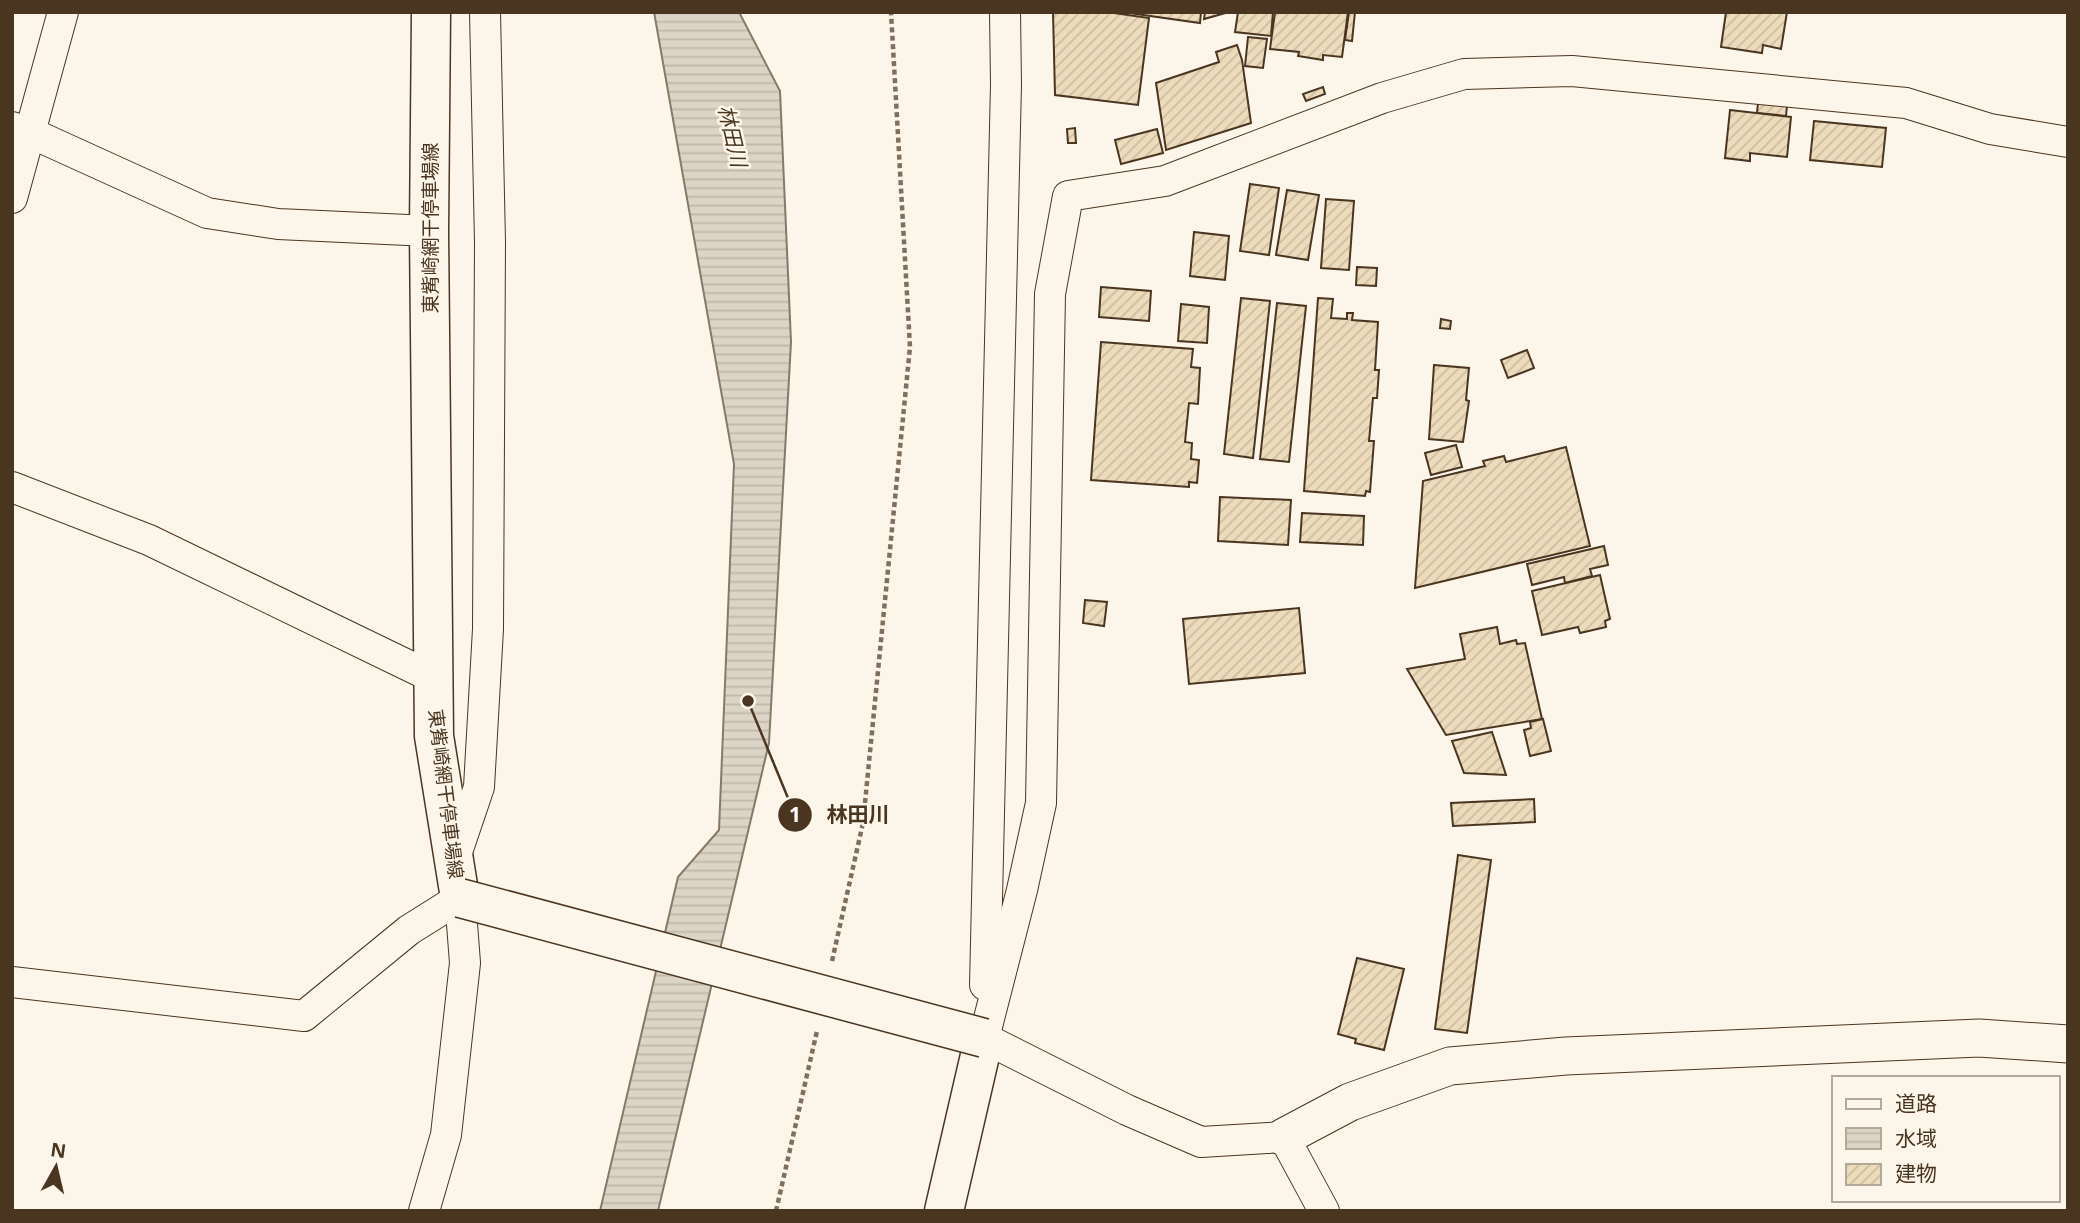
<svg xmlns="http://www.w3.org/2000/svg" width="2080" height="1223" font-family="'Noto Sans','Noto Sans JP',sans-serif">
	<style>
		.water { fill: url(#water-rules); stroke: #887966; stroke-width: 2 }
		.building { fill: url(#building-hatch); stroke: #4a3520; stroke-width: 2 }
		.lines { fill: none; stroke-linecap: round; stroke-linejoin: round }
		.minor-casing { stroke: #4a3520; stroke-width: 32 }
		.tertiary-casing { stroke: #4a3520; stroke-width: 39 }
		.secondary-casing { stroke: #4a3520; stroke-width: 41 }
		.path { stroke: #7f6f5c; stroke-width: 4.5; stroke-dasharray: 5 3.5; stroke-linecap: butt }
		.minor { stroke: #fbf6e9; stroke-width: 30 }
		.tertiary { stroke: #fbf6e9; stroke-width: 37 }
		.secondary { stroke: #fbf6e9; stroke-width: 38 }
		.secondary-bridge-casing { stroke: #4a3520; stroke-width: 41; stroke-linecap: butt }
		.secondary-bridge { stroke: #fbf6e9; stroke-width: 38 }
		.labels { text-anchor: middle; stroke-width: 5; stroke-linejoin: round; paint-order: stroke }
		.street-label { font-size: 19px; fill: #4a3520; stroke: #fbf6e9 }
		.water-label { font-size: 21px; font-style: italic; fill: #4a3520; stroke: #fbf6e9 }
		.leader { fill: none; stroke: #4a3520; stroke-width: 2.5 }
		.callout-dot { fill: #4a3520; stroke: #fbf6e9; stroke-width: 2.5 }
		.mark-label { font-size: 21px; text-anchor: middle; font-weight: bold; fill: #fff }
		.callout-label { font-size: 21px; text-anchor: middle; font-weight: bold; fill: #4a3520; stroke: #fbf6e9; stroke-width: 5; stroke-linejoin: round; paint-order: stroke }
	</style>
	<defs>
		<pattern id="water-rules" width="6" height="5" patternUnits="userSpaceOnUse" patternTransform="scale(1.75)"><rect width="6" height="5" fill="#dcd4c6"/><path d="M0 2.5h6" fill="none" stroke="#beb7aa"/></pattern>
		<pattern id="building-hatch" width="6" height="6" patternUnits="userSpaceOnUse" patternTransform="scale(1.75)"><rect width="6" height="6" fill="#ecdcbc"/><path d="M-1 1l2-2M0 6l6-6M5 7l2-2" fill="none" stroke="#ccbda1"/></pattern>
	</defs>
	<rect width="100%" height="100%" fill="#fbf6e9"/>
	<polygon class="water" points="654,12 739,12 780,91 791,342 769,743 658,1211 600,1211 678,877 719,830 734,464"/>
	<g class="building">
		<polygon points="1053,12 1107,12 1149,18 1138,105 1055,95"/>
		<polygon points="1122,12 1201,12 1200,23"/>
		<polygon points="1205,12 1229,12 1204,19"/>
		<polygon points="1238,12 1273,12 1271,36 1235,32"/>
		<polygon points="1275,12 1348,12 1342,57 1323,55 1323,60 1298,56 1299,52 1270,49"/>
		<polygon points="1349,12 1355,12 1352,41 1345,40"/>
		<polygon points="1726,12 1787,12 1781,49 1763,45 1762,53 1721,47"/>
		<polygon points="1248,37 1267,39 1263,68 1245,66"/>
		<polygon points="1237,45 1242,60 1251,123 1166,150 1156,83 1219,62 1216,52"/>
		<polygon points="1323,87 1325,94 1306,101 1303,94"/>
		<polygon points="1758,103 1787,106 1786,116 1757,113"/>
		<polygon points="1730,110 1791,117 1787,157 1750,153 1750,161 1725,158"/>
		<polygon points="1814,121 1886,128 1882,167 1810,160"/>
		<polygon points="1075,128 1076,143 1068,143 1067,129"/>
		<polygon points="1157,129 1163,153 1121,164 1115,140"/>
		<polygon points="1250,184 1279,188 1269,255 1240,251"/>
		<polygon points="1287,190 1319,195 1308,260 1276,255"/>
		<polygon points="1326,199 1354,201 1349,270 1321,268"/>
		<polygon points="1194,232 1229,236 1225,280 1190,276"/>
		<polygon points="1357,267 1377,268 1376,286 1356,285"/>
		<polygon points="1101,287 1151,291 1149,321 1099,317"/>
		<polygon points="1241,298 1270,301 1253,458 1224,454"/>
		<polygon points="1318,298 1333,299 1331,318 1347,319 1347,313 1353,313 1352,320 1378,322 1375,370 1379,370 1377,398 1373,398 1369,441 1374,441 1370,492 1366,491 1365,496 1304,491"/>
		<polygon points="1277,303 1306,306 1289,462 1260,459"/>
		<polygon points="1181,304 1209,307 1207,343 1178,341"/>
		<polygon points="1441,319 1451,321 1450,329 1440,328"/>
		<polygon points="1101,342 1193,349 1191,367 1200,368 1198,404 1189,403 1185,442 1192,443 1191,459 1199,460 1197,483 1189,482 1189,487 1091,480"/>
		<polygon points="1527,350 1534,368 1508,378 1501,360"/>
		<polygon points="1434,365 1469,368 1466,400 1469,401 1463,442 1429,439"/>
		<polygon points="1456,445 1462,467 1431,475 1425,453"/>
		<polygon points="1566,447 1590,546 1415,588 1423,481 1485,466 1483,461 1504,456 1506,462"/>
		<polygon points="1220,497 1291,500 1288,545 1218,541"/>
		<polygon points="1302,513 1364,516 1363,545 1300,542"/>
		<polygon points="1604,546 1608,565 1590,569 1592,576 1565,583 1564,577 1532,585 1527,564"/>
		<polygon points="1600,575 1610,619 1605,621 1606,627 1580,633 1578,627 1542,635 1532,591"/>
		<polygon points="1085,600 1107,602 1104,626 1083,623"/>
		<polygon points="1299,608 1305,673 1189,684 1183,619"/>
		<polygon points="1497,627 1500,644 1516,640 1517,644 1525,643 1542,719 1446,735 1407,669 1465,659 1460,634"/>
		<polygon points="1543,719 1551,751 1530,756 1524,730 1531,728 1530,722"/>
		<polygon points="1492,732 1506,775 1464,773 1452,741"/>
		<polygon points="1534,799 1535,822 1453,826 1451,803"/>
		<polygon points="1458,855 1491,860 1467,1033 1435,1029"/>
		<polygon points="1357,958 1404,969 1384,1050 1355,1043 1356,1039 1338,1034"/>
	</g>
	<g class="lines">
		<g class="minor-casing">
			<g id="minor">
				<polyline points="12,127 31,133 207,213 278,224 429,231"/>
				<polyline points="12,198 63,12"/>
				<polyline points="12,487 149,540 434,678"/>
				<polyline points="455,858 479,787 488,629 490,242 485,12"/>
				<polyline points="12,982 304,1016 409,930 460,898 465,963 446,1135 424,1211"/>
				<polyline points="985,985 1006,84 1005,12"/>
				<polyline points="984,1038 1022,890 1041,803 1050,294 1068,196 1165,181 1382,98 1464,74 1572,71 1906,103 1990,129 2068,142"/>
				<polyline points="984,1038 1127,1110 1201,1142 1284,1137 1324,1211"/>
			</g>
		</g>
		<g class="tertiary-casing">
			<polyline id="tertiary" points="1284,1137 1350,1102 1450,1066 1566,1056 1979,1038 2068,1044"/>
		</g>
		<g class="secondary-casing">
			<g id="secondary">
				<polyline points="431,12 429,231 434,736 460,898"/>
				<polyline points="944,1211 984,1038"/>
			</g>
		</g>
		<g class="path">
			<polyline points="832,961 863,823 910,347 891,12"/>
			<polyline points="776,1211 817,1031"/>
		</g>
		<use href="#minor" class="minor"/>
		<use href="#tertiary" class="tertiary"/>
		<use href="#secondary" class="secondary"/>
		<g class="secondary-bridge-casing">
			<polyline id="secondary-bridge" points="460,898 984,1038"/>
		</g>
		<use href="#secondary-bridge" class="secondary-bridge"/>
	</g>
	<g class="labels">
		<g class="street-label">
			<text transform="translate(430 228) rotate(-90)" y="7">東觜崎網干停車場線</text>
			<text transform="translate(446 794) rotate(83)" y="7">東觜崎網干停車場線</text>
		</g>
		<g class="water-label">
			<text transform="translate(732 136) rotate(77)" y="7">林田川</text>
		</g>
	</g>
	<path class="leader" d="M748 701L795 815"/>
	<g class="callout-dot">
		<circle cx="748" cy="701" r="7"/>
		<circle cx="795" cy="815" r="18"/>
	</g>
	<g class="mark-label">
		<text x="795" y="822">1</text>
	</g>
	<g class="callout-label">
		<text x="858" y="822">林田川</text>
	</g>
	<rect width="2080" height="1223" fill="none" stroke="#4a3520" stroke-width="28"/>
	<rect x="1832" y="1076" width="228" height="126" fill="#fbf6e9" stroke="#b4a999" stroke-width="2"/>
	<rect x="1846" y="1099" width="35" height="10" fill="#fbf6e9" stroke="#b4a999" stroke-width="2"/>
	<text x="1895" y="1111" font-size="21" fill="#4a3520">道路</text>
	<rect x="1846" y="1128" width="35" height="21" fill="url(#water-rules)" stroke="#b4a999" stroke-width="2"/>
	<text x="1895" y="1146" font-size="21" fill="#4a3520">水域</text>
	<rect x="1846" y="1164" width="35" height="21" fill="url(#building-hatch)" stroke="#b4a999" stroke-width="2"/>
	<text x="1895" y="1181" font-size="21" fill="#4a3520">建物</text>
	<g transform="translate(56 1167) rotate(8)" stroke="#fbf6e9" stroke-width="5" paint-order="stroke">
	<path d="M0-5L12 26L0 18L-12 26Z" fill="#4a3520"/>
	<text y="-10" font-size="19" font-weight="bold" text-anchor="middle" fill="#4a3520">N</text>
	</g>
</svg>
